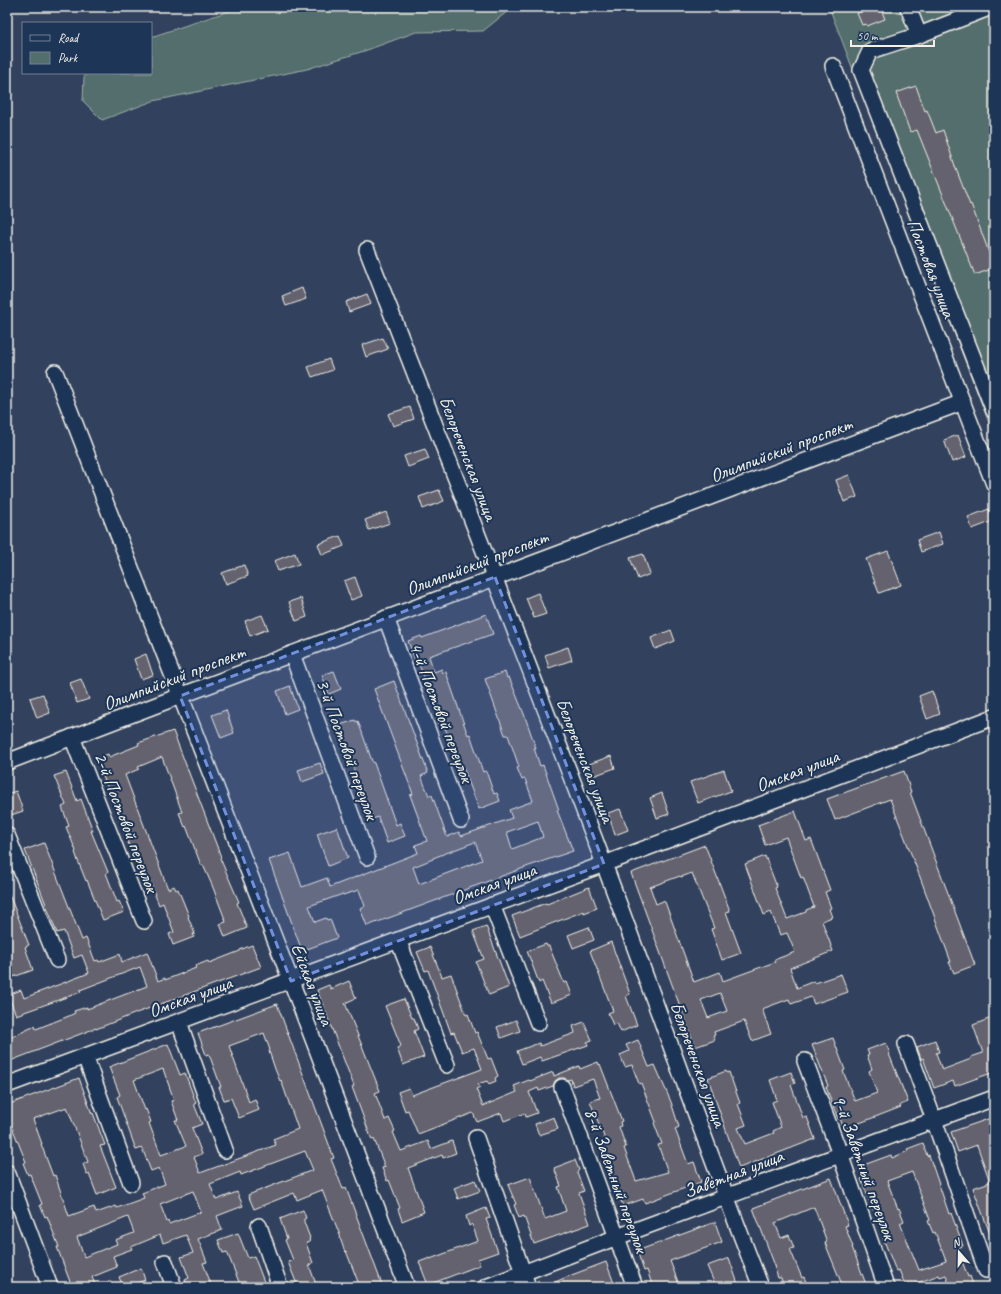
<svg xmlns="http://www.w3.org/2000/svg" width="1001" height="1294" font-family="Caveat,sans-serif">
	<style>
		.green { fill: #526e6d; stroke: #a3b0aa }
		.building { fill: #64626e; stroke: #f4f1e8; fill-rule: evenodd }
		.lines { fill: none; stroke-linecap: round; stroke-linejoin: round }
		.minor-casing { stroke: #f4f1e8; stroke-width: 18 }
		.minor { stroke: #1d3557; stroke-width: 15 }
		.marked { fill: #738fde; fill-opacity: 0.2; stroke: #738fde; stroke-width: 3; stroke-dasharray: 8 5; stroke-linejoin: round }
		.labels { text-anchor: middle; stroke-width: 4; stroke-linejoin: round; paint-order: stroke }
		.street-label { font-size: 19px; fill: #f4f1e8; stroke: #1d3557 }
	</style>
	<rect width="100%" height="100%" fill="#32425e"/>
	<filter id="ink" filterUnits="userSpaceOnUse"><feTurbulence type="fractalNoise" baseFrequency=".025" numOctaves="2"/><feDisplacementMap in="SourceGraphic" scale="8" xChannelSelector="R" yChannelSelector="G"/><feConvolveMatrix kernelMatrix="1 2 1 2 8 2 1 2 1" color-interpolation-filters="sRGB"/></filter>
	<g filter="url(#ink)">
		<g class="green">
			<polygon points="241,7 513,7 483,31 416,32 367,50 307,69 153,101 102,120 83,101 84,77 87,73 151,73 151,37"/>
			<polygon points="829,7 994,7 994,436"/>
		</g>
		<g class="building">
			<polygon points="873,7 880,7 885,19 867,26 866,24 862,25 857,13"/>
			<polygon points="916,86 925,111 927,110 936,133 943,130 956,169 970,205 971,204 994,266 994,268 975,275 917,130 910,132 896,93"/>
			<polygon points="302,288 306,299 286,306 282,296"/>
			<polygon points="367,294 371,304 349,312 346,302"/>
			<polygon points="383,338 388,349 366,357 362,345"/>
			<polygon points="329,359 333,370 312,377 308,367"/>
			<polygon points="410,407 414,419 393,426 388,414"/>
			<polygon points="958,435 966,457 952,462 944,440"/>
			<polygon points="425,449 429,459 408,467 404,456"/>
			<polygon points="849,475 857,497 844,502 836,480"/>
			<polygon points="439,490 444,501 423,509 419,497"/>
			<polygon points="989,509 993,521 972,529 968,517"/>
			<polygon points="386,512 390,523 369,530 365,520"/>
			<polygon points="939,532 943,544 921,552 917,540"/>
			<polygon points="340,536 344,546 322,555 318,544"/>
			<polygon points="888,551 901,585 879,593 866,559"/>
			<polygon points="295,553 299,564 278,571 274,561"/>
			<polygon points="643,554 650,574 638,579 630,558"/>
			<polygon points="244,565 248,576 226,584 222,573"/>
			<polygon points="355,577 362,596 351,600 344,581"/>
			<polygon points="538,593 546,614 534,618 526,598"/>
			<polygon points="301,598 307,617 296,621 289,602"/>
			<polygon points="486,614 493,634 429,656 434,672 442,669 443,673 446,672 466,730 468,735 470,734 483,772 486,771 494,794 497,793 500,801 479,809 463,767 458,768 454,757 456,757 445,728 441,729 437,717 439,716 428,687 418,662 416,663 408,641 421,636 422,638"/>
			<polygon points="262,615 268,629 250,636 245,621"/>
			<polygon points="671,630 675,641 655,649 651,638"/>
			<polygon points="568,647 572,660 549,668 545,655"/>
			<polygon points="146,654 153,675 141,679 134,659"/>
			<polygon points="334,671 341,689 329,694 322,675"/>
			<path d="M505 672 507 678 509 677 524 714 536 748H534L540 766 543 765 559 810H557L573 851 529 866 367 926 360 908 365 906 359 890 343 895V894L309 906 315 922 326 918 327 920 330 919 337 938 302 951 269 860 290 853 302 887 327 878 330 887 418 853 415 845 427 841 410 795 413 794 374 689 394 681 428 773 421 776 429 796 432 795 447 837 459 832 461 836 512 818 509 810 533 801 525 779 522 780 517 768 519 767 508 735H505L485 679ZM538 821 543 837 512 849 507 832ZM475 842 482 860 419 884 413 867 433 859V858Z"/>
			<polygon points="81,679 89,699 77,703 70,683"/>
			<polygon points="290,686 298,709 285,714 277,691"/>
			<polygon points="932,691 940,714 927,719 919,696"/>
			<polygon points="43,694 50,713 37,718 30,698"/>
			<polygon points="226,710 234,733 221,738 212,715"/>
			<polygon points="355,720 356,722 358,721 372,761 374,763 396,825 400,823 405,836 387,843 378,817 373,819 337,726"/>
			<polygon points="173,731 221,857 220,858 239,902 237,903 247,928 225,937 220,924 226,922 212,885 203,865 201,865 186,826 185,827 179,813 182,812 162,757 138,767 139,769 125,775 168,889 174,886 176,890 178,889 189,916 188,917 195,934 193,934 194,937 173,945 169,934 174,932 163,903 159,905 151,885 145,888 125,834 126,833 96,759 108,754 109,757 139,745 138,743"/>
			<polygon points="611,756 615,768 593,776 589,764"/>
			<polygon points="320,763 324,774 302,782 298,770"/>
			<polygon points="724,770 731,791 698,803 690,782"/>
			<polygon points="904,771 911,792 910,792 975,965 954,973 949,962 951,962 920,877 890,799 835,820 827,799"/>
			<polygon points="66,772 77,801 81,799 93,831 91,831 108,872 106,873 117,902 119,901 124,912 103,920 87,880 86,881 78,861 75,852 76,851 66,827 69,826 62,807 66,805 54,776"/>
			<polygon points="16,791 23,811 11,815 7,804 7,794"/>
			<polygon points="662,793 669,814 657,818 650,798"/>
			<polygon points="620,809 628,830 615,835 608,813"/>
			<path d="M795 811 806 841 811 839 830 890 825 892 831 908 829 909 832 917 822 921 833 951 790 968 797 988 814 981 815 983 841 974 848 992 814 1004 811 997 791 1004 789 999 762 1009 771 1034 752 1041 744 1021 714 1032 715 1035 713 1036 715 1040 695 1047 631 873 705 845 730 911 726 912 741 953 722 960 711 929 714 928 692 873 681 877 680 876 650 887 656 904 663 901 664 902H665L694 982 720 972 723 981 775 962 774 960 795 952 787 933 780 935 771 912 764 915 745 864 765 856 777 887 775 888 787 919 806 912V910L814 907 803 877 801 878 786 837 765 845 758 825ZM720 993 727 1011 708 1018 701 1000Z"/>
			<polygon points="337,827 348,858 328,866 317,834"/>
			<polygon points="44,843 82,940 86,938 95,961 98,960 99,962 120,954 122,962 147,952 158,981 165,978 165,980 196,968 195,966 208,961 209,963 240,951 240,950 252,945 261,967 139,1012 96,1029 96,1028 10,1061 7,1054 7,1039 35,1026 36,1029 69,1016 75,1013 74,1011 87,1007 87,1009 147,986 140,967 80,990 81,992 16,1015 8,995 21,990 24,998 89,973 82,955 74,958 64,931 57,933 25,850"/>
			<polygon points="589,887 597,908 584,913 584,911 520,936 512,916 546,903 547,904"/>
			<polygon points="7,889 29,945 25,947 33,970 13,977 7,961"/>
			<polygon points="486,926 509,987 489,995 476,962 484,959 473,931"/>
			<polygon points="589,927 594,940 573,948 568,935"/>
			<polygon points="611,942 630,994 626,996 637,1025 621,1032 617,1023 613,1025 608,1013 613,1011 590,951"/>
			<polygon points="546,944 547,946 549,946 564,983 567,982 572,995 551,1003 542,981 539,983 527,951"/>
			<polygon points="430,947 442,977 451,974 466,1015 468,1014 475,1033 477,1032 488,1059 491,1058 498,1076 495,1078 496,1081 489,1084 487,1081 478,1084 480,1087 476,1089 483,1106 517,1092 514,1086 529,1080 530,1081 553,1072 554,1076 579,1066 580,1069 598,1062 599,1065 600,1064 622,1121 620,1122 621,1126 619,1127 626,1147 624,1148 636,1181 668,1172 658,1145 662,1144 654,1123 656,1122 641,1083 639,1084 632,1065 625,1067 620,1055 629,1051 626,1045 638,1040 649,1067 655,1065 671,1102 679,1127 675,1129 688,1164 694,1162 701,1182 645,1203 643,1199 623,1206 607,1164 609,1163 601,1144 606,1142 590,1101 600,1098 593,1079 573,1086 571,1079 568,1080 564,1078 559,1078 555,1081 553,1086 539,1091 538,1088 529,1092 537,1113 526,1117 525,1113 504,1121 501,1113 477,1122 473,1113 418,1134 408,1110 405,1111 398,1092 409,1088 412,1095 482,1069 474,1048 462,1052 454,1032 451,1033 428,970 425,971 417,952"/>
			<polygon points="349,981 356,998 345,1003 380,1091 375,1093 385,1120 389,1118 395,1131 393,1132 401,1151 428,1141 431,1149 452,1141 456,1153 443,1158 442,1155 408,1168 424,1212 402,1221 398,1209 400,1208 389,1180 387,1181 382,1168 385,1167 374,1139 372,1140 367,1127 352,1087 354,1086 317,990 329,985 331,989"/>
			<polygon points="404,999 412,1018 414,1018 418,1029 414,1031 424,1057 403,1065 397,1048 401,1046 385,1006"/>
			<path d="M277 1004 334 1158 331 1159 343 1189 346 1188 383 1287H360L346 1251 345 1252 340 1238H341L322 1190 297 1200 294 1193 254 1209 248 1195 313 1170 305 1151 241 1175 240 1172 210 1184 216 1200 237 1192 243 1206 217 1216 222 1230 198 1239 207 1262 203 1263 211 1284 203 1287H188L185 1280 189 1278 181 1257 193 1253 186 1235 163 1243 160 1235 131 1247 132 1249 113 1256 117 1267 92 1277 96 1287H72L57 1247H59L47 1216 45 1217 40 1205 42 1204 30 1174 28 1175 23 1163 26 1162 12 1127 10 1128 7 1119V1105L79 1078 92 1114 93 1113 105 1145 100 1146 116 1187 97 1195 89 1174 87 1175 83 1164 88 1162 67 1107 33 1119 42 1144H41L53 1176 55 1175 69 1216 94 1207 96 1213 116 1206 117 1208 144 1198 142 1193 165 1184 159 1168 151 1171 142 1148 136 1150 117 1097 120 1095 109 1067 168 1044 180 1075 185 1073 196 1103 194 1104 202 1124 192 1128 202 1154 194 1157 200 1173 276 1145 273 1139 298 1129 281 1080 280 1081 275 1069 269 1051 270 1050 264 1033 229 1046 249 1102 255 1099 259 1110 239 1118 231 1098 224 1100 219 1087H221L209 1054 206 1055 198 1033ZM163 1069 174 1100 171 1101 178 1120H175L186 1146 161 1155 149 1123 151 1122 146 1109 145 1110 134 1080ZM193 1191 201 1212 169 1224 168 1221 167 1222 160 1204ZM128 1217 134 1233 115 1240 117 1244 84 1257 77 1237Z"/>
			<polygon points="994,1017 994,1072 955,1086 953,1081 934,1088 923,1058 921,1059 917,1047 935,1040 939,1052 936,1053 942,1070 971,1059 971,1057 983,1053 973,1025"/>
			<polygon points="516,1020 520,1031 501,1038 497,1027"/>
			<polygon points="584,1022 592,1040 587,1042 588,1045 542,1061 540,1057 522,1064 517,1051 539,1043 540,1046 575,1033 573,1026"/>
			<polygon points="833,1038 845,1070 843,1071 855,1101 877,1093 869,1071 872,1069 867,1055 869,1054 867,1050 886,1043 890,1054 889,1054 908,1102 900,1105 901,1107 844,1129 840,1118 838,1119 826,1087 828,1086 812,1045"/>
			<polygon points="726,1071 727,1073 729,1072 736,1092 740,1103 738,1104 746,1125 738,1128 745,1144 774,1133 773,1131 781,1127 772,1102 777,1100 770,1080 791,1072 795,1083 791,1085 803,1118 807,1117 815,1139 739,1168 708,1078"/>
			<polygon points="554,1117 558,1129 539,1135 535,1124"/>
			<polygon points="994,1117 994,1242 993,1242 973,1188 990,1182 977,1145 958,1152 951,1132"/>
			<path d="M923 1143 927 1156 929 1155 949 1214 951 1213 963 1246 957 1248 968 1277 970 1276 974 1287H950L946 1275 940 1277 939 1275 906 1287 899 1270 896 1271 883 1238 887 1237 876 1209 873 1210 861 1179 863 1178 858 1167 891 1155 892 1158 908 1151 907 1149ZM912 1172 930 1220 928 1221 933 1233 935 1232 946 1261 919 1270 900 1223 904 1221 899 1208 898 1209 887 1181Z"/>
			<polygon points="575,1160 579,1170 577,1172 584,1191 579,1193 590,1224 534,1244 524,1216 519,1218 514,1205 516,1204 508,1185 530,1177 545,1219 566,1211 558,1187 561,1186 554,1168"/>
			<polygon points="831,1178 848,1225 845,1226 853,1247 852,1247 867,1287 843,1287 825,1243 827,1242 814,1207 775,1223 781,1238 789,1235 794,1248 790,1249 802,1278 804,1277 808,1287 781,1287 783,1285 781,1278 778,1278 774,1266 775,1266 753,1208"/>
			<polygon points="475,1180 480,1191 458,1199 454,1188"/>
			<polygon points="486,1208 490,1218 486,1219 498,1252 478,1259 480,1265 428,1285 419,1262 430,1258 430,1259 478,1241 472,1224 469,1226 466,1216"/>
			<polygon points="303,1210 306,1218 304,1219 304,1222 310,1238 309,1239 310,1242 306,1243 313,1263 309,1265 317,1287 298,1287 288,1262 293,1260 285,1240 287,1239 280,1219"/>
			<polygon points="715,1222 722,1242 670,1261 680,1287 653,1287 647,1270 644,1271 637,1251"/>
			<polygon points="238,1233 248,1258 254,1256 266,1287 241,1287 227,1252 223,1253 218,1240"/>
			<polygon points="729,1258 739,1287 716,1287 707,1266"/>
			<polygon points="606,1262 614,1283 603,1287 544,1287 569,1276"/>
			<polygon points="141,1268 145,1280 126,1287 123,1287 119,1277"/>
		</g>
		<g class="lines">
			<g class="minor-casing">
				<g id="minor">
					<polyline points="908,7 919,35"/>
					<polyline points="991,7 919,35 870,51 861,70 994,411"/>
					<polyline points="833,66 994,484"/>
					<path d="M367 250C446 455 527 658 604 864 657 1005 706 1147 761 1287"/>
					<polyline points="55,372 291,981 407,1287"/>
					<polyline points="386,618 461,820"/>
					<polyline points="292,654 367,857"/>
					<polyline points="72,737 144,921"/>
					<polyline points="7,762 180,696 963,402"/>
					<polyline points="7,835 57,960"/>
					<polyline points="492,905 538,1023"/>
					<polyline points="398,940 447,1065"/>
					<polyline points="179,1022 225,1150"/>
					<polyline points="906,1044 934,1120 986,1270"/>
					<polyline points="85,1056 131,1183"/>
					<polyline points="805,1061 840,1154 886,1287"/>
					<polyline points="7,1085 604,864 994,717"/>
					<polyline points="562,1087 635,1287"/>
					<polyline points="476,1138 528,1287"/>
					<polyline points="7,1172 50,1287"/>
					<polyline points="259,1226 280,1287"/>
					<polyline points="165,1262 174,1287"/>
					<polyline points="486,1287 617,1237 994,1098"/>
				</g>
			</g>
			<use href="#minor" class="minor"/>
		</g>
	</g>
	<path class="marked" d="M495 577 604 864 291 981 180 696Z"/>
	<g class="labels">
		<g class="street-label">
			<text transform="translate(932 268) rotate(69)" y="7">Постовая улица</text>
			<text transform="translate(781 449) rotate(-21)" y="7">Олимпийский проспект</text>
			<text transform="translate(469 458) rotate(69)" y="7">Белореченская улица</text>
			<text transform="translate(477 562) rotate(-21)" y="7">Олимпийский проспект</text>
			<text transform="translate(174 677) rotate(-21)" y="7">Олимпийский проспект</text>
			<text transform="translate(442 712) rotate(69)" y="7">4-й Постовой переулок</text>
			<text transform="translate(348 749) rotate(70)" y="7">3-й Постовой переулок</text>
			<text transform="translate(586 760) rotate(69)" y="7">Белореченская улица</text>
			<text transform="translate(797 770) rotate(-21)" y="7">Омская улица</text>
			<text transform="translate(127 822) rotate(69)" y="7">2-й Постовой переулок</text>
			<text transform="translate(494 883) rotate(-20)" y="7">Омская улица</text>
			<text transform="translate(313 984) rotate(69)" y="7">Ейская улица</text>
			<text transform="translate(190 996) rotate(-20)" y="7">Омская улица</text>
			<text transform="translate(699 1064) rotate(70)" y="7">Белореченская улица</text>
			<text transform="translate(865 1167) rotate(70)" y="7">9-й Заветный переулок</text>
			<text transform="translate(733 1173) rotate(-21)" y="7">Заветная улица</text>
			<text transform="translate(617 1180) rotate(70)" y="7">8-й Заветный переулок</text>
		</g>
	</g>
	<rect width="1001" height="1294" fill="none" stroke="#1d3557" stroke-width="24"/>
	<rect x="12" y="12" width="977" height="1270" fill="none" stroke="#f4f1e8" stroke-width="1.5" filter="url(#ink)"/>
	<rect x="22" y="22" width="130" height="52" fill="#1d3557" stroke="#738091"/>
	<rect x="30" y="35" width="20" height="6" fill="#1d3557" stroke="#738091"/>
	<text x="58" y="42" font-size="12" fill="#f4f1e8">Road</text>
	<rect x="30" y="52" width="20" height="12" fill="#526e6d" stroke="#738091"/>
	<text x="58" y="62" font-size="12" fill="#f4f1e8">Park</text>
	<g transform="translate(959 1252) rotate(340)" stroke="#1d3557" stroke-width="3" paint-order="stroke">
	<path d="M0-3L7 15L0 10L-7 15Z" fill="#f4f1e8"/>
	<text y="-6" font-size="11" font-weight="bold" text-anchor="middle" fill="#f4f1e8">N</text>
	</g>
	<path d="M851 40v6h83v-6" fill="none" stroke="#f4f1e8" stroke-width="2"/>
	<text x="857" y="40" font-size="12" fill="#f4f1e8" stroke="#1d3557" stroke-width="3" paint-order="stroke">50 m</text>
</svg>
